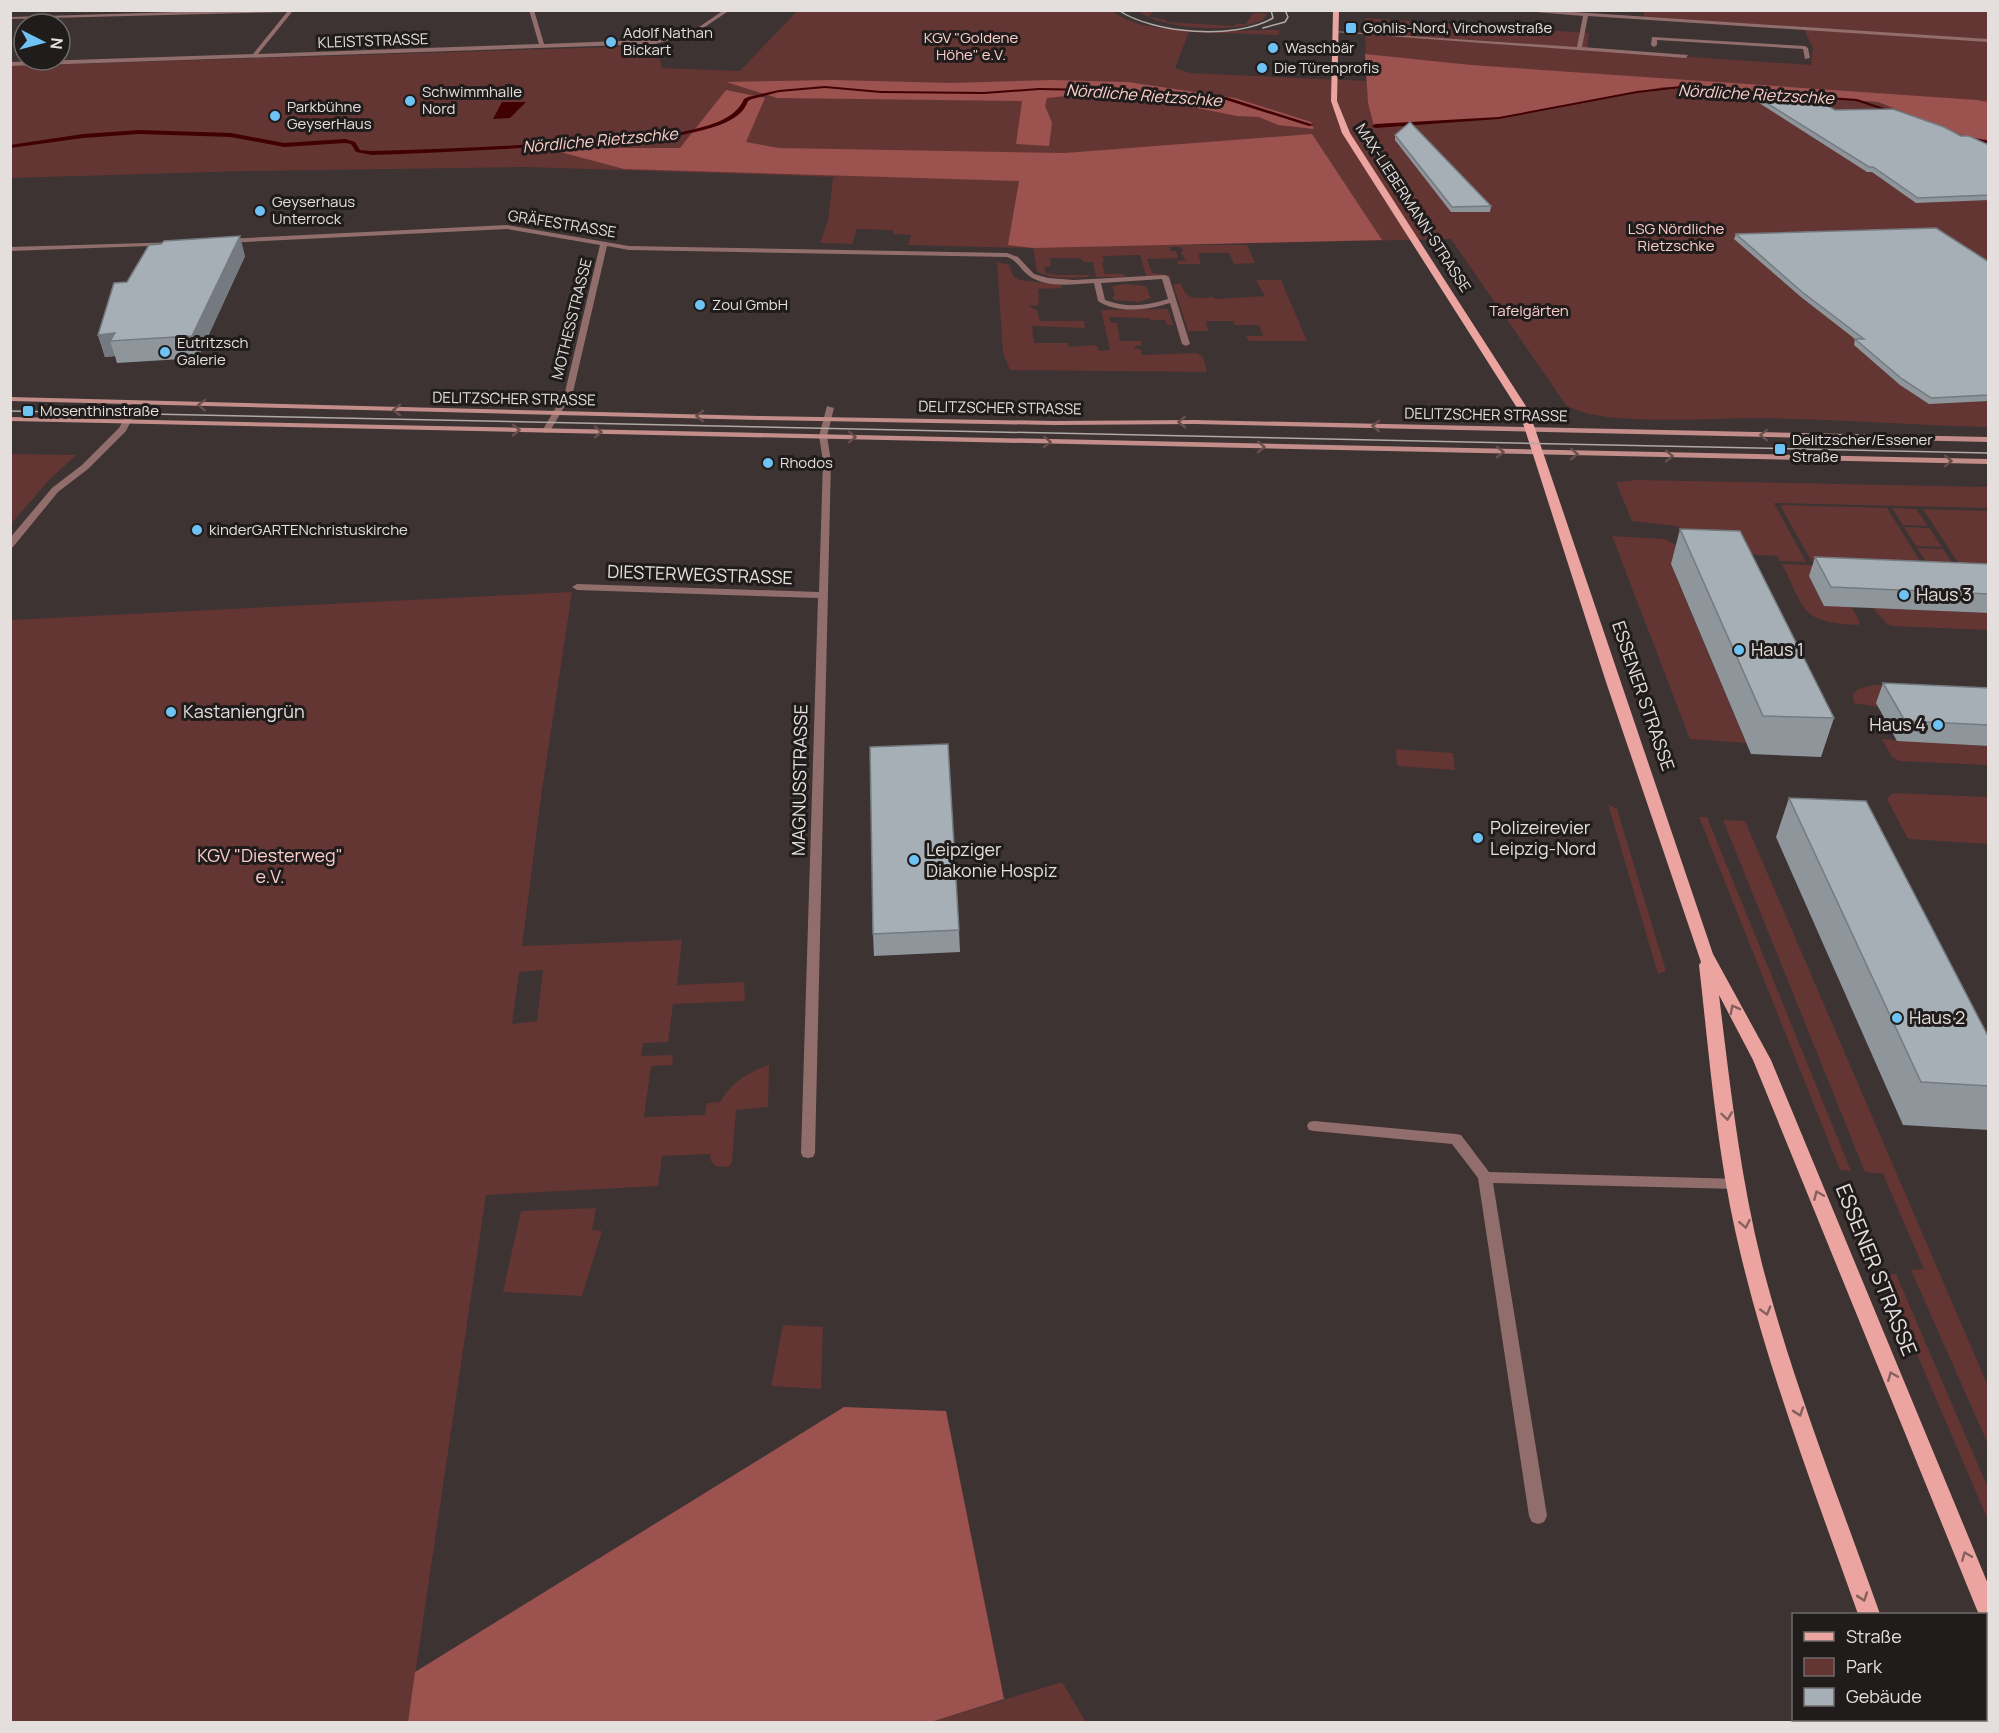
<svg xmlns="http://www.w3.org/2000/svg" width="1999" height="1733" font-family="Manrope,sans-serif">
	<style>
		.green { fill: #633634; fill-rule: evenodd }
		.forest { fill: #9c524e }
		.water { fill: #410004 }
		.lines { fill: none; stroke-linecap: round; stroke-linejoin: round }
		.stream { fill: #410004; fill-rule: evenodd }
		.minor { fill: #916e6b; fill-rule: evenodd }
		.secondary { fill: #c38d89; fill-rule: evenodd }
		.primary { fill: #eba49f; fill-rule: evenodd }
		.tram { stroke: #b0a9a8; stroke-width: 1.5 }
		.wall { fill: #8e969c }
		.shaded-wall { fill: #747a7f }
		.building { fill: #a5afb5; stroke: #747a7f; stroke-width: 1.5 }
		.oneway { stroke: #694f4c }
		.oneway2 { stroke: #86605d }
		.poi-dot { fill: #6fc2f4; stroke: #201c1b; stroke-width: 2 }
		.labels { text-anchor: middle; stroke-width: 6; stroke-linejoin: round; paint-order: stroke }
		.far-poi-label { font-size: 15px; fill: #e4dedd; stroke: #201c1b; text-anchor: start }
		.far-park-label { font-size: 15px; fill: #fbceca; stroke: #201c1b }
		.far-street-label { font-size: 15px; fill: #e4dedd; stroke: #201c1b }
		.far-water-label { font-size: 16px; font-style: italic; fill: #fdd0cc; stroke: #201c1b }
		.street-label { font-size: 18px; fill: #e4dedd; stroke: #201c1b }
		.poi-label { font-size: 18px; fill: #e4dedd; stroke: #201c1b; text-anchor: start }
		.park-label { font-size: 18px; fill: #fbceca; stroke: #201c1b }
		.near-street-label { font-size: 21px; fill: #e4dedd; stroke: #201c1b }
	</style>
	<rect width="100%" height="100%" fill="#3c3332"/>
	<g class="green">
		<path d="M1112 10C1141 39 1239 29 1279 30L1278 35 1189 32 1175 68 1190 73 1366 81 1365 18 1589 33 1587 50 1811 65 1813 48 1803 27 1644 17V11H1988V427C1911 425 1833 419 1755 418 1712 418 1599 427 1566 405L1451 239 1171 245H1247L1255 263 1234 264 1229 253H1198L1201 264H1178V261L1186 260 1180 252 1183 251 1181 247H1170V251H1176L1178 258 1147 259 1152 273 1176 276H1146L1140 255 1103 256 1104 262 1102 263 1105 274H1124L1125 277H1096L1093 262H1084L1080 258H1050L1051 266 1044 267 1046 273 1057 275H1089L1088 277C1071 277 1052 281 1037 271L1033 248 908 245 911 235 893 234V230L857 229 852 244 820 243 828 220 833 178 839 177 524 167 246 171 11 178 10 66 647 46 660 60 662 68 740 71 797 11Z"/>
		<path d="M1139 11H1153L1149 17 1167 20 1166 22 1234 26 1236 24H1246L1253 13H1267L1264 19C1240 34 1160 30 1139 11Z"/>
		<polygon points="997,262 1009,265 1013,276 1019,280 1062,285 1062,288 1038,289 1039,305 1028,306 1037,310 1040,321 1084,321 1085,328 1032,326 1034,343 1068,343 1069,347 1093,345 1097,346 1099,351 1110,350 1101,310 1168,309 1173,325 1167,325 1165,320 1150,320 1149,318 1109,317 1111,323 1117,323 1120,341 1141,341 1142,345 1134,346 1135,349 1141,349 1142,355 1196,353 1203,357 1207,372 1010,370 1003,353"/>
		<path d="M1256 280H1281L1307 341H1249L1246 336H1263L1259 325H1235L1233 321H1206L1208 331H1188L1173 284H1181C1187 302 1197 298 1214 297L1215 299 1265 296Z"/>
		<polygon points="1125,284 1146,286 1151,298 1139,302 1115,300 1112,297 1115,296 1112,286"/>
		<polygon points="11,454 76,455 48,481 11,524"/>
		<polygon points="1637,480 1988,487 1988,508 1774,503 1806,562 1780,561 1777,556 1725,553 1698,534 1676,526 1632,521 1616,482"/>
		<polygon points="1780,505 1887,508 1923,566 1812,562"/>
		<polygon points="1892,508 1916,509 1928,526 1903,525"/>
		<polygon points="1923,509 1988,511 1988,568 1961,567"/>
		<polygon points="1904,527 1929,528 1942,547 1916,546"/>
		<polygon points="1612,536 1665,539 1682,548 1671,565 1746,743 1690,739"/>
		<polygon points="1917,548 1943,549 1955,567 1929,566"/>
		<path d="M1782 564 1961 571 1852 608 1860 622 1858 625C1800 622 1806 611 1782 564Z"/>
		<path d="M572 592 542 790 522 946 682 940 677 985 744 982 745 1001 673 1004 668 1042 643 1043 641 1056 673 1055 672 1065 651 1066 644 1117 705 1115 707 1103 720 1102C731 1083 748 1072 769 1065L768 1107 736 1110 732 1162 729 1167 715 1166 711 1161 710 1154 662 1156 658 1186 486 1195 408 1722H11V620ZM543 970 537 1021 512 1024 519 972Z"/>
		<polygon points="1873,608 1988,613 1988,630 1892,626 1887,624"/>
		<polygon points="1873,685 1894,685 1877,704 1878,707 1854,703 1853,695 1858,689"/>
		<polygon points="1882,739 1988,746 1988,765 1899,761 1892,757"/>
		<polygon points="1396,749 1453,753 1455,770 1397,766"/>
		<polygon points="1893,793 1988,797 1988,844 1908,839 1887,799"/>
		<polygon points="1608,804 1617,809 1666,971 1658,974"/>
		<polygon points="1699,817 1707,817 1851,1171 1840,1170"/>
		<polygon points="1723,820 1745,821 1988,1386 1988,1444 1911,1270 1924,1269 1883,1174 1865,1172"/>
		<polygon points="596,1208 592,1230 602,1231 582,1296 503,1292 521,1211"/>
		<polygon points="1896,1274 1988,1488 1988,1520 1883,1275"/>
		<polygon points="783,1325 823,1327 821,1389 771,1386"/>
		<polygon points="1062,1682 1086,1722 931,1722"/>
	</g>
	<g class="forest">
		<polygon points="1365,54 1471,65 1977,100 1988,102 1988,140 1967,137 1878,102 1697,87 1664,87 1497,118 1374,126 1368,103"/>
		<polygon points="833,80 951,83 1053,80 1128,82 1235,98 1311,122 1314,129 1278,125 1259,117 1237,116 1177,104 1114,98 1066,96 1047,98 1045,106 1052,123 1049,146 1016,144 1022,101 777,98 726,82"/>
		<polygon points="726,90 765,98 746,142 779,148 1065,153 1312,134 1382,240 1033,248 1008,245 1019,181 624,169 545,148 680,148"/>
		<polygon points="844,1407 946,1411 1004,1699 931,1722 408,1722 415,1672"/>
	</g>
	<polygon class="water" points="502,102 526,102 510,118 493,119"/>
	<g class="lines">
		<g class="stream">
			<path d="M825 86 881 91 984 92 1039 88 1093 89 1169 98 1205 95 1226 97 1314 125 1309 126 1223 99 1205 97 1169 100 1093 91 1039 90 984 94 881 93 825 88 779 92 752 99 748 101C741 124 703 130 682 135 657 141 626 140 600 142 524 149 448 152 372 155L356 152 351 144 345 143 284 147 231 137 139 134 83 138 10 148V145L83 134 139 130 231 133 284 143 345 139 355 142 360 150 372 151C448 149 524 146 600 139 626 137 658 138 682 132 704 127 735 121 744 99L748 97 779 90Z"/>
			<polygon points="1681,86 1857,99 1899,113 1895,114 1856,101 1681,88 1637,93 1499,119 1375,128 1372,126 1375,124 1499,117 1637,91"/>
			<polygon points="1965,136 1988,141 1988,143 1963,139"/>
		</g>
		<g class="minor">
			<polygon points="243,10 319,10 292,12 258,54 539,44 529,10 534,10 544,44 667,39 693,31 724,10 730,10 696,33 655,44 10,66 10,62 253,54 287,12 10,19 10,17"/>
			<polygon points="1511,10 1543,10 1988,39 1988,42 1588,16 1582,47 1688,55 1686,58 1333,32 1335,31 1577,47 1583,16"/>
			<polygon points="1652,37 1805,46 1808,48 1810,58 1805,59 1803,49 1657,40 1657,45 1654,47 1651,45"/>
			<path d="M507 225 629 246 1007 253 1018 257 1034 274 1048 278 1074 280 1165 275 1169 277 1190 344 1186 346 1182 344 1170 303C1148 310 1118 314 1098 301L1094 283C1074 284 1046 289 1028 275 1020 269 1018 261 1007 257L629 250 607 246 573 392 550 431 546 433 542 431 565 392 600 245 507 229 225 243 222 241 225 239ZM1162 279 1168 299C1147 306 1126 308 1105 300L1101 283Z"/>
			<polygon points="179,242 180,243 177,245 10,251 10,247"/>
			<polygon points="123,400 129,400 135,413 126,431 88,469 58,492 13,547 10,548 10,538 52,488 82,465 119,428 127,413 122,402"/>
			<polygon points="827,406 834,408 827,436 831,461 815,1153 813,1157 808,1158 803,1157 801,1153 818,598 577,590 572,587 577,584 819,592 823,461 819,436"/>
			<polygon points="1314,1121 1456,1134 1461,1135 1489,1172 1742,1179 1744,1183 1742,1187 1737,1189 1493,1183 1547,1516 1544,1522 1538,1524 1532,1522 1529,1516 1478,1178 1452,1144 1314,1131 1309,1130 1307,1126 1309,1122"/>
		</g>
		<g class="secondary">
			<polygon points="10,397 759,416 1055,421 1195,420 1988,437 1988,442 1195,424 1055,425 759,420 10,401"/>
			<polygon points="10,417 1988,459 1988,464 10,421"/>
		</g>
		<g class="primary">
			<path d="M1333 10H1339L1337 101 1350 133 1529 411 1713 954 1771 1060 1988 1584V1621L1986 1620V1614H1979L1977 1610 1753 1060 1719 995C1730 1085 1740 1176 1762 1264 1793 1384 1839 1498 1880 1614H1858C1813 1487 1764 1361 1735 1230 1716 1143 1709 1053 1699 965L1701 962 1606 682 1519 411 1342 133 1331 101Z"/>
			<polygon points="1893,1720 1917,1720 1918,1722 1894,1722"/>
		</g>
		<g class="tram">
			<path d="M1118 10C1154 34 1235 40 1273 18L1271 10"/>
			<polyline points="1263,28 1285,22 1288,17 1285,10"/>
			<polyline points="10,411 1988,453"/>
		</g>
	</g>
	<g class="wall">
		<polygon points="1757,97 1835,110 1961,136 1989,145 1989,200 1916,203 1872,172 1867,172 1756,101"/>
		<polygon points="1395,135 1491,206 1490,212 1451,212 1395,140"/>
		<polygon points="1736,234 1989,262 1989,401 1929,404 1900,385 1854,345 1855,339 1801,297 1734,239"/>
		<polygon points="245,256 198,358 117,363 115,356 105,357 98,335 127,282"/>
		<polygon points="1680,529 1834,718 1821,757 1751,754 1671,564"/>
		<polygon points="1815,557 1989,564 1989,613 1824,606 1809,576"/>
		<polygon points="1883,683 1989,688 1989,746 1897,741 1876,703"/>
		<polygon points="1789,798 1989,1038 1989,1130 1903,1125 1776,837"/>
		<polygon points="959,930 960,952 874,956 873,934"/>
	</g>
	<g class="shaded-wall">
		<polygon points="240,236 245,256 198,358 192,336"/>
		<polygon points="115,333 110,341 115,356 105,357 98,335"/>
	</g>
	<g class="building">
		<polygon points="1809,95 1835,110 1893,109 1944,127 1961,136 1969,136 1989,145 1989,195 1918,198 1873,167 1869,167 1757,97"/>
		<polygon points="1410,122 1491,206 1452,207 1395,135"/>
		<polygon points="1936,228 1989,262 1989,395 1931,398 1902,379 1855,339 1864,339 1802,292 1736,234"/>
		<polygon points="240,236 192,336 110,341 115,333 98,335 114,283 127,282 149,245 161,244 164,241"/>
		<polygon points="1680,529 1740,531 1834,718 1763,716"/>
		<polygon points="1815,557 1989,564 1989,594 1831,587"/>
		<polygon points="1883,683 1989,688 1989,725 1905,721"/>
		<polygon points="948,744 959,930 873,934 870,747"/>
		<polygon points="1789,798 1866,801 1989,1038 1989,1086 1921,1082"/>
	</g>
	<defs><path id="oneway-chevron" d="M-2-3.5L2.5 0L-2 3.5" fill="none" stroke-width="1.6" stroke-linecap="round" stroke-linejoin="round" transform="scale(1.5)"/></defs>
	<g class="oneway">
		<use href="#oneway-chevron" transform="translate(202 405) rotate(-178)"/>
		<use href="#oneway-chevron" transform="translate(397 410) rotate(-179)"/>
		<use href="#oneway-chevron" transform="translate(700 416) rotate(-179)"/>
		<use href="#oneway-chevron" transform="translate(1182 422) rotate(179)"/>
		<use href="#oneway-chevron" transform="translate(1376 426) rotate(-179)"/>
		<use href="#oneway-chevron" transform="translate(516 430) rotate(1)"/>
		<use href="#oneway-chevron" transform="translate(598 432) rotate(1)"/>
		<use href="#oneway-chevron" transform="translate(1764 435) rotate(-178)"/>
		<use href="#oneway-chevron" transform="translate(852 437) rotate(1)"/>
		<use href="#oneway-chevron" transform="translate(1047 442) rotate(2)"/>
		<use href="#oneway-chevron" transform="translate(1261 447) rotate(1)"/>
		<use href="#oneway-chevron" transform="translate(1500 452) rotate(1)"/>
		<use href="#oneway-chevron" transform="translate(1574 454) rotate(1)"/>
		<use href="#oneway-chevron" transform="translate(1669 456) rotate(1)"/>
		<use href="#oneway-chevron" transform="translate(1948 461) rotate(1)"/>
	</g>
	<g class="oneway2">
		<use href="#oneway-chevron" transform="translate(1734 1009) rotate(-118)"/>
		<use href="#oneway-chevron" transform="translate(1727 1116) rotate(82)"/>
		<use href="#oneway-chevron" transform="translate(1818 1195) rotate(-113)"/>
		<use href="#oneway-chevron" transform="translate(1745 1224) rotate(79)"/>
		<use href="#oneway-chevron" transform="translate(1766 1311) rotate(74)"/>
		<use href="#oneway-chevron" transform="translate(1892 1376) rotate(-112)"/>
		<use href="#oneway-chevron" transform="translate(1799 1412) rotate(71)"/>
		<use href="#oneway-chevron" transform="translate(1966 1556) rotate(-112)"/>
		<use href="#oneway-chevron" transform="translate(1863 1597) rotate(71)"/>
	</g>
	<g class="poi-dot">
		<rect x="1345" y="22" width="12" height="12" rx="3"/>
		<circle cx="611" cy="42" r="6"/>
		<circle cx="1273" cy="48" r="6"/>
		<circle cx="1262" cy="68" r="6"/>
		<circle cx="410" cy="101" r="6"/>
		<circle cx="275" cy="116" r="6"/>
		<circle cx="260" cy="211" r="6"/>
		<circle cx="700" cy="305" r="6"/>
		<circle cx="165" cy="352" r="6"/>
		<rect x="22" y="405" width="12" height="12" rx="3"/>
		<rect x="1774" y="443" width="12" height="12" rx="3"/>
		<circle cx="768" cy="463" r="6"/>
		<circle cx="197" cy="530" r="6"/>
		<circle cx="1904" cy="595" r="6"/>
		<circle cx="1739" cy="650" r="6"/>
		<circle cx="171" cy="712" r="6"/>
		<circle cx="1938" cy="725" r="6"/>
		<circle cx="1478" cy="838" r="6"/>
		<circle cx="914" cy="860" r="6"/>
		<circle cx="1897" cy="1018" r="6"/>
	</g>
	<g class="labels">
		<g class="far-poi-label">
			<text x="1363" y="33">Gohlis-Nord, Virchowstraße</text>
			<text x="623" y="38">Adolf Nathan<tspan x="623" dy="17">Bickart</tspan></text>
			<text x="1285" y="53">Waschbär</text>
			<text x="1274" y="73">Die Türenprofis</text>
			<text x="422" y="97">Schwimmhalle<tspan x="422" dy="17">Nord</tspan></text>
			<text x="287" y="112">Parkbühne<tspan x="287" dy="17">GeyserHaus</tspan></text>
			<text x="272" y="207">Geyserhaus<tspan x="272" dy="17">Unterrock</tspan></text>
			<text x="712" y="310">Zoul GmbH</text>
			<text x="177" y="348">Eutritzsch<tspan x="177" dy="17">Galerie</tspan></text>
			<text x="40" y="416">Mosenthinstraße</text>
			<text x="1792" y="445">Delitzscher/Essener<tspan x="1792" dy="17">Straße</tspan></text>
			<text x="780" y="468">Rhodos</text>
			<text x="209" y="535">kinderGARTENchristuskirche</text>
		</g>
		<g class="far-park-label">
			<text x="971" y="43">KGV "Goldene<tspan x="971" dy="17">Höhe" e.V.</tspan></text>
			<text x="1676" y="234">LSG Nördliche<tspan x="1676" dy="17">Rietzschke</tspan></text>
			<text x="1529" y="316">Tafelgärten</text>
		</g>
		<g class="far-street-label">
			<text transform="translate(373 41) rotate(-2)" y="5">KLEISTSTRASSE</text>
			<text transform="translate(1413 208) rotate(57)" y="5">MAX-LIEBERMANN-STRASSE</text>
			<text transform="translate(562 224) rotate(9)" y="5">GRÄFESTRASSE</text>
			<text transform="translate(572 319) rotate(-76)" y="5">MOTHESSTRASSE</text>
			<text transform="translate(514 399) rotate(1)" y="5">DELITZSCHER STRASSE</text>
			<text transform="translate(1000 408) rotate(1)" y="5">DELITZSCHER STRASSE</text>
			<text transform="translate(1486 415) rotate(1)" y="5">DELITZSCHER STRASSE</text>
		</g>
		<g class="far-water-label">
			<text transform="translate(1756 94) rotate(3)" y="6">Nördliche Rietzschke</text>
			<text transform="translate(1144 95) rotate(4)" y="6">Nördliche Rietzschke</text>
			<text transform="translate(600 140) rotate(-5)" y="6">Nördliche Rietzschke</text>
		</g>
		<g class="street-label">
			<text transform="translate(700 575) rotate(2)" y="6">DIESTERWEGSTRASSE</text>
			<text transform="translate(1643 696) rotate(71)" y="6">ESSENER STRASSE</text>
			<text transform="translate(800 780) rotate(-89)" y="6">MAGNUSSTRASSE</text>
		</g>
		<g class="poi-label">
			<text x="1916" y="601">Haus 3</text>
			<text x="1751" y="656">Haus 1</text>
			<text x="183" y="718">Kastaniengrün</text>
			<text x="1926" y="731" text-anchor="end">Haus 4</text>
			<text x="1490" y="834">Polizeirevier<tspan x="1490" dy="21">Leipzig-Nord</tspan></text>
			<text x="926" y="856">Leipziger<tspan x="926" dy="21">Diakonie Hospiz</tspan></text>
			<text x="1909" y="1024">Haus 2</text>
		</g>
		<g class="park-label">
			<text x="270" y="862">KGV "Diesterweg"<tspan x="270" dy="21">e.V.</tspan></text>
		</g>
		<g class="near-street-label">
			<text transform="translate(1876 1270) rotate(68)" y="7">ESSENER STRASSE</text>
		</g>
	</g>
	<rect width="1999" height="1733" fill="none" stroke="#e4dedd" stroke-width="24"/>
	<rect x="1792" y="1613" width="195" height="108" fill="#201c1b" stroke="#6e6a69" stroke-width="1.5"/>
	<rect x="1804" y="1632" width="30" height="9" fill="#eba49f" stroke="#6e6a69" stroke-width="1.5"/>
	<text x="1846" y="1643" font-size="18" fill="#e4dedd">Straße</text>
	<rect x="1804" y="1658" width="30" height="18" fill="#633634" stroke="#6e6a69" stroke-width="1.5"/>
	<text x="1846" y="1673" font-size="18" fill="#e4dedd">Park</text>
	<rect x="1804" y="1688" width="30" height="18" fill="#a5afb5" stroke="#6e6a69" stroke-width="1.5"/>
	<text x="1846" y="1703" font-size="18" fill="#e4dedd">Gebäude</text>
	<g transform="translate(42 42) rotate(96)"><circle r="28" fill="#201c1b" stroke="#6e6a69" stroke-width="1.5"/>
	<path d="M0-4.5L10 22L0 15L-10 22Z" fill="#6fc2f4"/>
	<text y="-9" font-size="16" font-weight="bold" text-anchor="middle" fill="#e4dedd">N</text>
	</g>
</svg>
